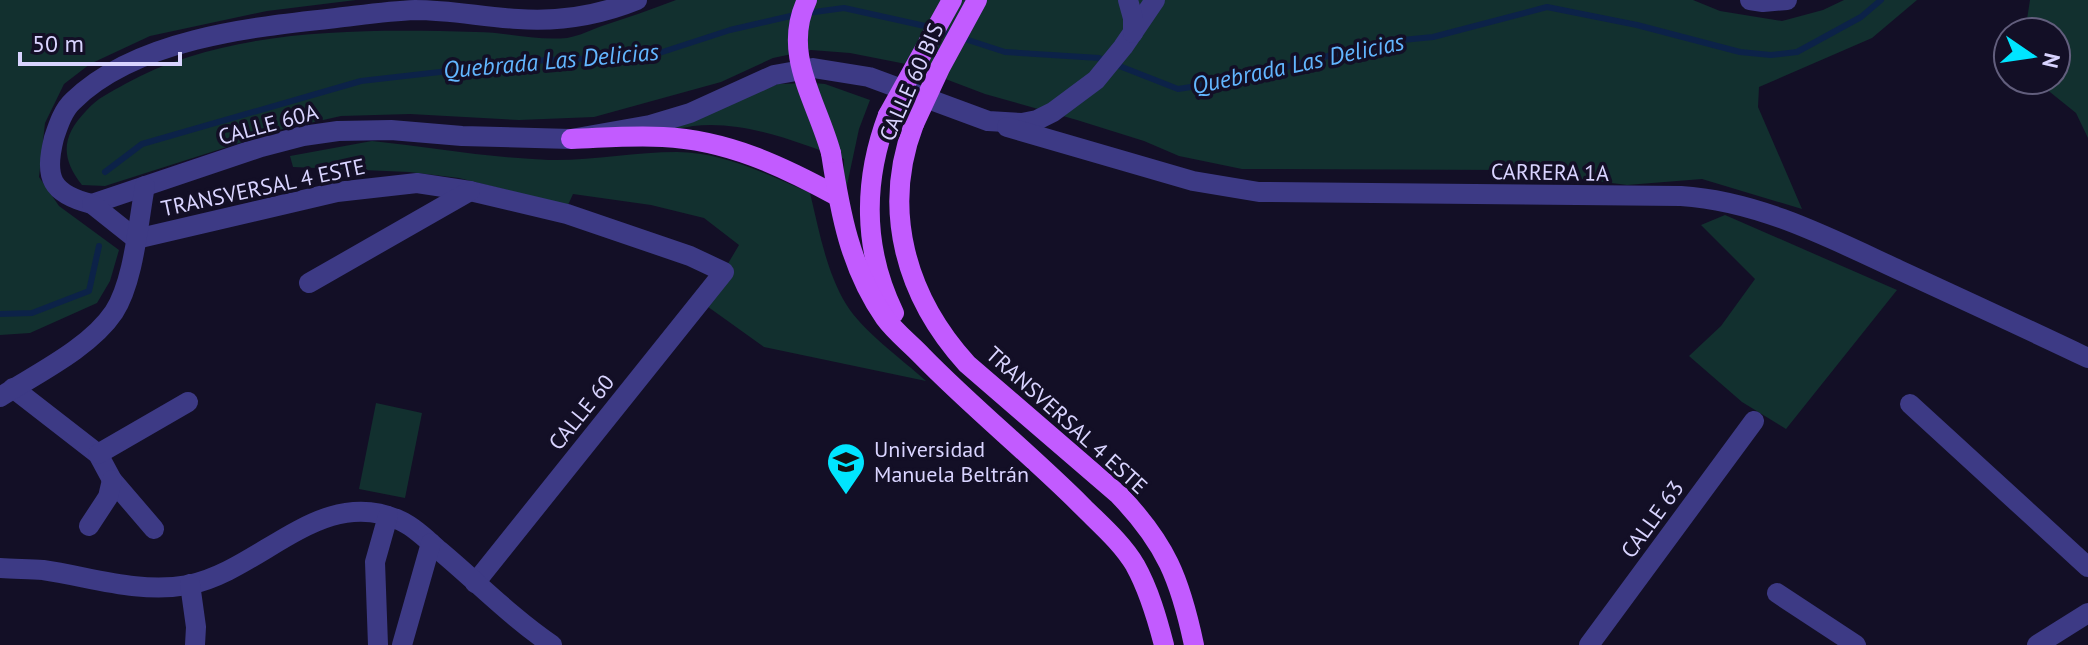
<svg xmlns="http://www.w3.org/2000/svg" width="2088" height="645" font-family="'PT Sans',sans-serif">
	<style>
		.green { fill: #12302f }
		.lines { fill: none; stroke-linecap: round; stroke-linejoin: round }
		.stream { stroke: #0c2248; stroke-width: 6 }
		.minor { stroke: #3d3a85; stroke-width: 20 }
		.major { stroke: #c25bff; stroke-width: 20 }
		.major-bridge { stroke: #c25bff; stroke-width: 20 }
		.labels { text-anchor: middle; stroke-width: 7; stroke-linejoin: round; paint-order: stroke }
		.street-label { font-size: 22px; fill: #d9d4ff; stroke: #130f26 }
		.poi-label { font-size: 22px; fill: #d9d4ff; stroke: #130f26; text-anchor: start }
		.water-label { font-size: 24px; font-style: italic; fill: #62b6ff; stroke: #130f26 }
	</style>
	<rect width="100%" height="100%" fill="#130f26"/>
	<g class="green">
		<polygon points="0,0 356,0 267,11 150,36 90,64 64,84 45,123 39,177 59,206 119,250 110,281 97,303 30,333 0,335"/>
		<path d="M676 0H1693L1720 11 1782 21 1823 10 1844 0H1917L1872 38 1759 87 1758 107 1802 209 1702 179 1627 185 1512 170 1242 169 1179 156 1144 141 1077 120 985 94 906 64 850 53 811 50 773 58 721 82 594 117 519 120 410 114 341 116 283 129 105 186 82 185C60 157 62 136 86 111 97 98 111 92 125 84 227 27 364 29 476 32 507 32 536 41 567 38 579 36 591 30 602 26 627 18 652 9 676 0Z"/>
		<polygon points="2030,0 2088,0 2088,138 2076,113 2035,80 2056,80 2056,32 2025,32"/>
		<path d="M813 83 825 84 870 100 859 129 844 199V159C797 142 744 120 693 126 680 128 668 132 656 134L778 84Z"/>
		<path d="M372 141C431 147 489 158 549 160 591 161 634 152 677 152 723 152 769 175 810 193 819 230 826 271 846 304 863 332 902 359 926 381L764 347 704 304 739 245 704 218 651 205 573 194 568 205 459 178 409 172 293 167 290 156Z"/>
		<polygon points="1725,215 1897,290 1786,429 1742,402 1689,356 1721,326 1755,279 1701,225"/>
		<polygon points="376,403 422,413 405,498 359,489"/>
	</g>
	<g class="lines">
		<g class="stream">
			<polyline points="807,13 844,8 925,26 1005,52 1099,58 1178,89 1236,80 1382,42 1433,37 1547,7 1637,25 1740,52 1771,55 1797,52 1861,17 1881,0"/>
			<polyline points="105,172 142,144 361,81 546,60 647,57 730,30 795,15"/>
			<polyline points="0,314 32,313 89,291 99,246"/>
		</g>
		<g class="minor">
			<path d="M637 0C600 15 559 22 518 19 483 17 450 10 415 10 389 11 362 15 336 18 252 27 136 39 73 101 63 110 58 126 54 138 44 178 51 194 92 204L261 147 303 136 338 131 391 130 462 136 571 139 650 125 690 113 774 75 813 68 869 77 988 121 1022 123 1037 120 1053 112 1096 80 1123 47 1155 0"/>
			<polyline points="1128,0 1133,18 1133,33"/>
			<polyline points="1750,0 1763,2 1787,0"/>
			<path d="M1007 127 1193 181 1259 192 1681 196C1759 201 1830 238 1899 270 1962 299 2025 328 2088 358"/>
			<polyline points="92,204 136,239"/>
			<polyline points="136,239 337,192 417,183 470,191 567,214 690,256 724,272 475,583"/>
			<polyline points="309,283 470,191"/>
			<polyline points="13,388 98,454 112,480 154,529"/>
			<path d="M0 397C36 374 90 348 114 312 134 281 138 223 145 186"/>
			<polyline points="1910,404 2088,567"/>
			<polyline points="98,454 188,402"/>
			<polyline points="89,526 108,497 112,480"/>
			<path d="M0 568C14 569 29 569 43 570 91 577 139 594 188 585 261 571 322 483 401 521 415 527 428 541 440 551 477 582 511 617 552 645"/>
			<polyline points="190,584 196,627 195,645"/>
			<polyline points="1777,593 1856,645"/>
			<polyline points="378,645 375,562 388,516"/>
			<polyline points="402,645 431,543"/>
			<polyline points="1589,645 1754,421"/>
			<polyline points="2037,645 2088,613"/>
		</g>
		<g class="major">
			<path d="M888 115C863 181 863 249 894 313"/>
			<path d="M914 124C881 210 906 297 967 364L1119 495C1166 544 1180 579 1194 645"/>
			<path d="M571 139C601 138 633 135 663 137 727 140 782 166 837 196"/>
			<path d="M831 153C840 212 850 268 885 318 896 333 911 344 923 357 974 409 1031 455 1083 507 1101 525 1122 543 1135 565 1149 590 1157 618 1164 645"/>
		</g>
		<g class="major-bridge">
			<path d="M807 0C781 54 817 101 831 153"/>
			<polyline points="888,115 952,0"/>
			<polyline points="914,124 940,68 977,0"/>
		</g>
	</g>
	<defs>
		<g id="university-pin" transform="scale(2)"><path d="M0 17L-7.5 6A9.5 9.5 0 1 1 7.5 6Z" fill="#00e5ff" stroke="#130f26"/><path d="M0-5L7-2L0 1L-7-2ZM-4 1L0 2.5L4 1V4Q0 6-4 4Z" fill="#111"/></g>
	</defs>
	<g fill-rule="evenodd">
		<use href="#university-pin" x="846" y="462"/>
	</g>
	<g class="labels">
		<g class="street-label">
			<text transform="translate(911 82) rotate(-66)" y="8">CALLE 60 BIS</text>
			<text transform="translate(268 124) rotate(-15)" y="8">CALLE 60A</text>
			<text transform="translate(1550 172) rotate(1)" y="8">CARRERA 1A</text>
			<text transform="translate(263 187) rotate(-12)" y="8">TRANSVERSAL 4 ESTE</text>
			<text transform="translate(581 412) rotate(-51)" y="8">CALLE 60</text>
			<text transform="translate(1067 420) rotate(42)" y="8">TRANSVERSAL 4 ESTE</text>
			<text transform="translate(1652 519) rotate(-54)" y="8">CALLE 63</text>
		</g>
		<g class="poi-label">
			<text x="874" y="457">Universidad<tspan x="874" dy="25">Manuela Beltrán</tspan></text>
		</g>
		<g class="water-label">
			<text transform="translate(551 61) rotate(-5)" y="8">Quebrada Las Delicias</text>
			<text transform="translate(1298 64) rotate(-12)" y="8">Quebrada Las Delicias</text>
		</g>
	</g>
	<g transform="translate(2032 56) rotate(103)"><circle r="38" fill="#130f26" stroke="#625e7d" stroke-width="2"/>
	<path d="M0-6L14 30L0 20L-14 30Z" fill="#00e5ff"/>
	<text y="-12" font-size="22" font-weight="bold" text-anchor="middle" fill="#d9d4ff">N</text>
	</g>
	<path d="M20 52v12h160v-12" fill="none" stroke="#d9d4ff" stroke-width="4"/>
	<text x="32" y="52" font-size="24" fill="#d9d4ff" stroke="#130f26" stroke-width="6" paint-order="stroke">50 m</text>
</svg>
